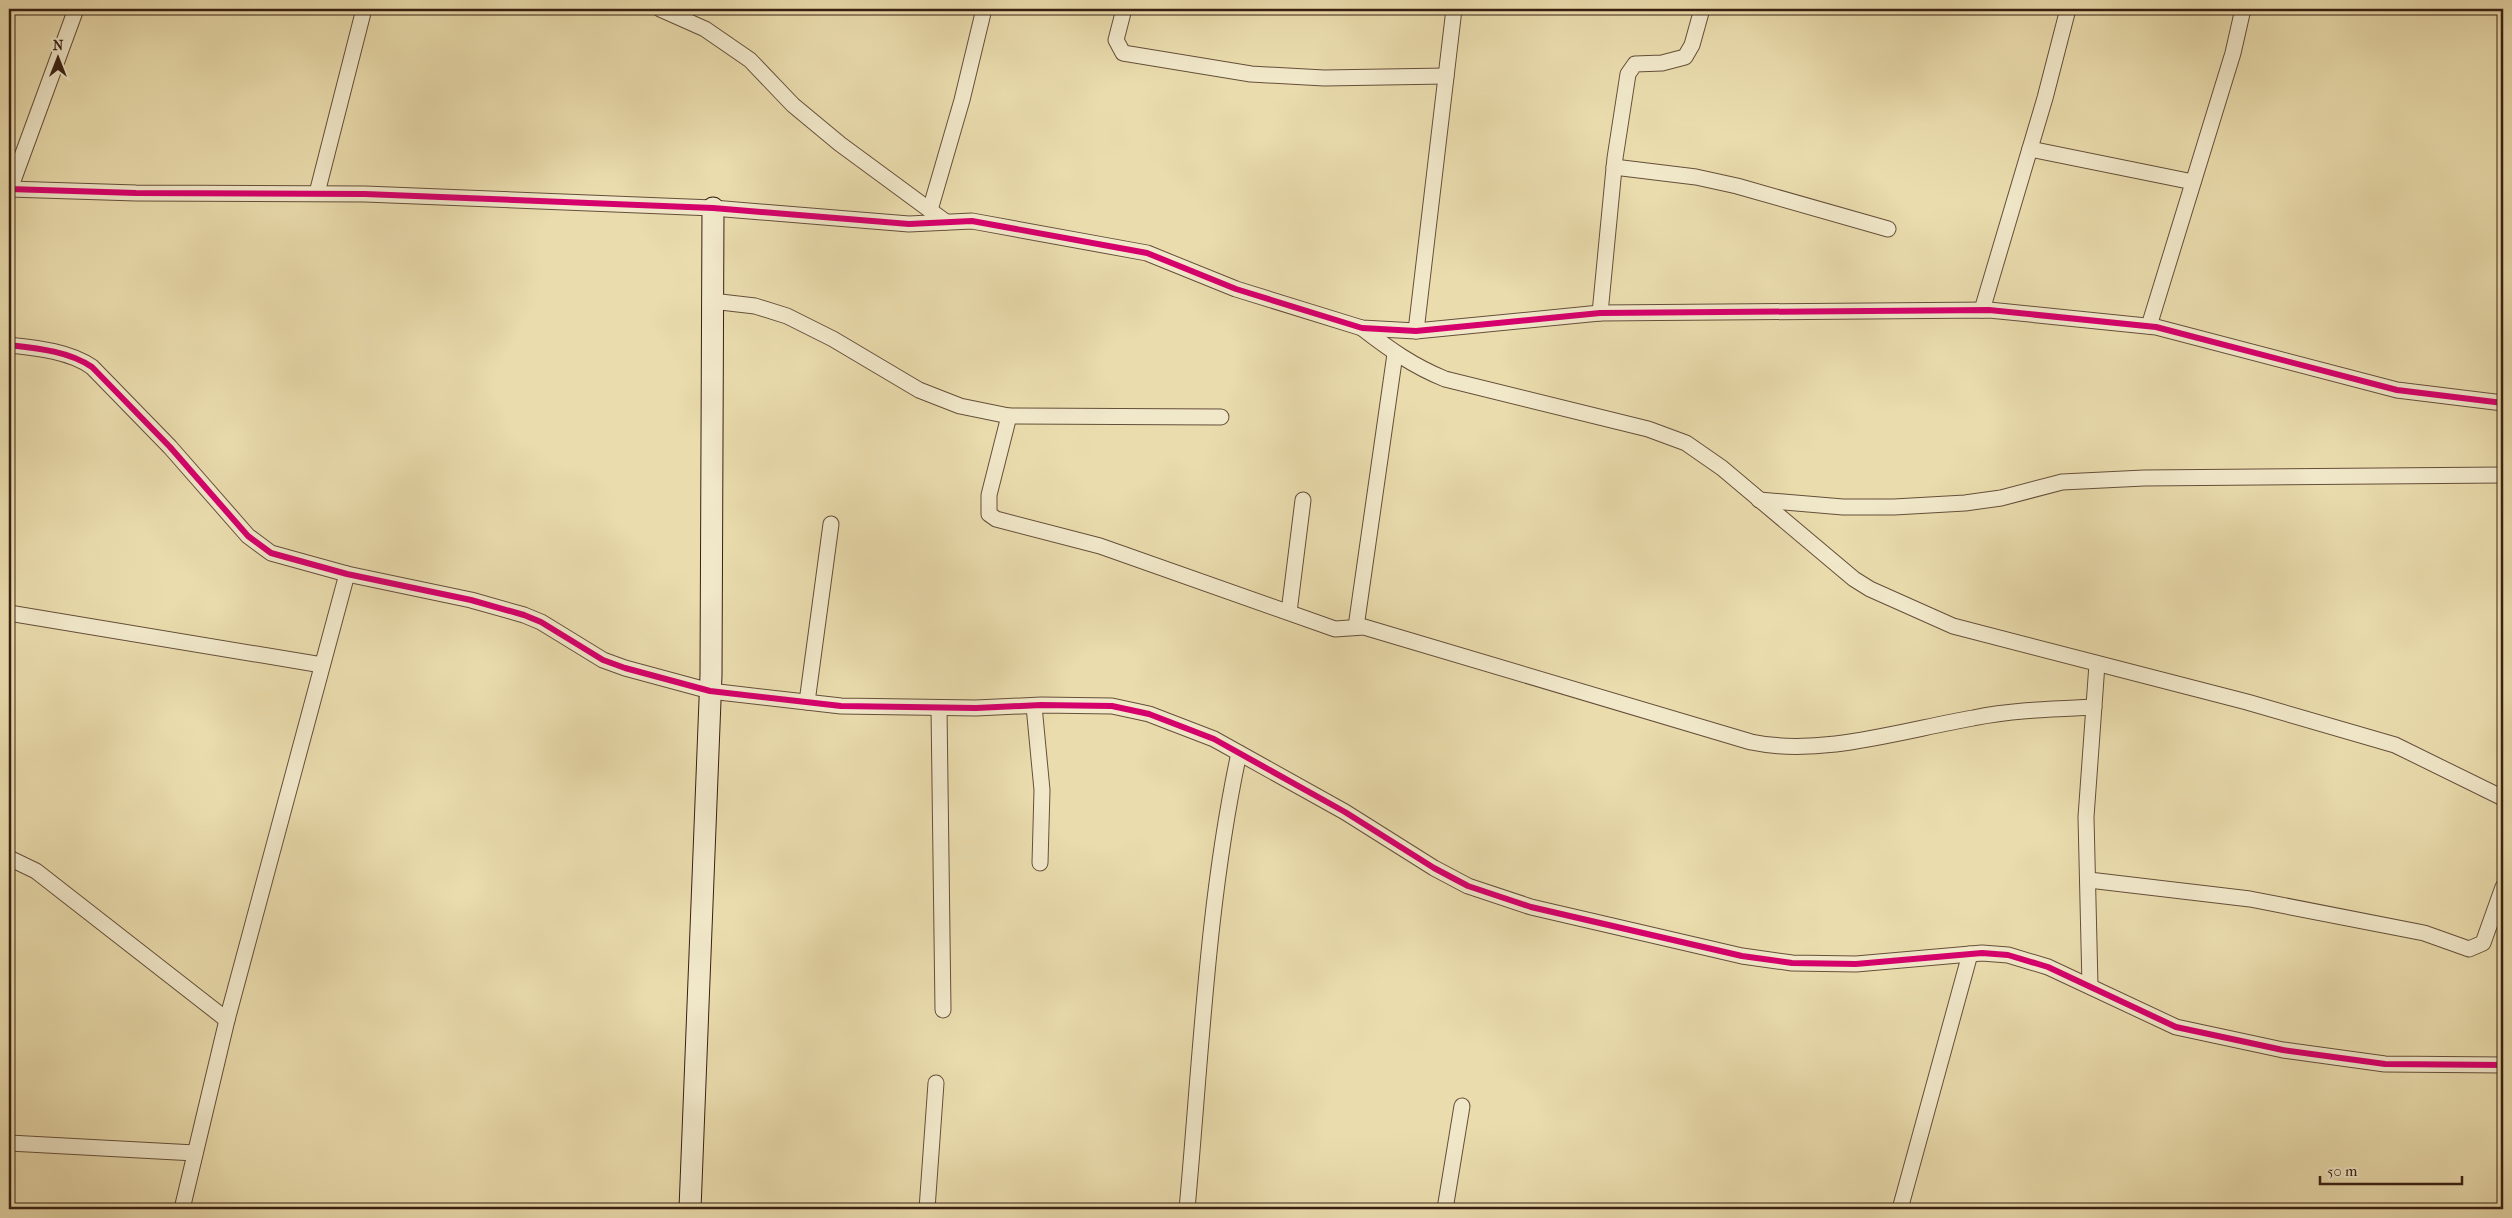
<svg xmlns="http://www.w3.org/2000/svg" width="2512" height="1218" font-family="'IM FELL French Canon',serif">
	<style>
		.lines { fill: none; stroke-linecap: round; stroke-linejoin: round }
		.street-casing { stroke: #654f39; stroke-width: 17 }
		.secondary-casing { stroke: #392012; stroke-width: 23 }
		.street { stroke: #f1e8ca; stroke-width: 15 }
		.secondary { stroke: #f1e8ca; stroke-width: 21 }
		.cycleway-casing { stroke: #f1e8ca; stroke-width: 9 }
		.cycleway { stroke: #d6006c; stroke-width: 6 }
	</style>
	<rect width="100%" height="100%" fill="#eadcad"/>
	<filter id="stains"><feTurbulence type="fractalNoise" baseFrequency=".004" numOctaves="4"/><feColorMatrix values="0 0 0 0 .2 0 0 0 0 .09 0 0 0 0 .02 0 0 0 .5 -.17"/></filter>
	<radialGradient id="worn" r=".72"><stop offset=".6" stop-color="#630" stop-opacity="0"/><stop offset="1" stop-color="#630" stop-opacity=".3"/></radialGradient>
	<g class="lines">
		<g class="street-casing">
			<g id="street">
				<polyline points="660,9 705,29 750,60 793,105 840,144 946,222"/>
				<polyline points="1124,9 1116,40 1123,53 1251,74 1324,78 1446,76"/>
				<polyline points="2030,149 2193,182"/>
				<polyline points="1614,167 1696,177 1737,186 1888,229"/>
				<polyline points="9,189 136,193 365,194 713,208 909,224 972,221 1147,253 1236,289 1362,328 1416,331 1600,313 1989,310 2156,327 2397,390 2503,403"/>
				<polyline points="10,189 76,9"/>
				<polyline points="317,193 364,9"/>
				<polyline points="930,210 962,100 984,9"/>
				<polyline points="712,301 755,306 787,316 833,339 919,390 960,406 1009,416 1221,417"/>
				<polyline points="1982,310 2045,98 2068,9"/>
				<polyline points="1600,313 1615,158 1628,74 1635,64 1662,63 1685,57 1692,45 1702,9"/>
				<polyline points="2149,326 2233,53 2243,9"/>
				<path d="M1362 328C1389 349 1413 366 1445 379L1648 429 1686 443 1722 468 1854 579 1870 589 1953 626 2247 702 2395 745 2503 798"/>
				<polyline points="1416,331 1454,9"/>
				<path d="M9 345C36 348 69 351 92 367L170 447 248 536 271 553 347 574 471 600 524 615 541 622 603 660 625 668 710 691 841 706 976 708 1041 705 1112 706 1149 714 1214 739 1345 812 1434 868 1468 886 1531 907 1742 956 1792 963 1856 964 1982 953 2008 955 2048 967 2176 1027 2283 1050 2385 1064 2503 1065"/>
				<path d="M1009 416 989 495V514L996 519 1100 546 1335 629 1364 627 1751 742C1821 757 1904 730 1973 718 2013 710 2053 709 2094 707"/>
				<polyline points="1759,500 1843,507 1894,507 1965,503 2001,498 2062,482 2144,478 2503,475"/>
				<polyline points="1289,612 1303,500"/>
				<polyline points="9,613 322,665"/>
				<polyline points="1356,627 1395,354"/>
				<polyline points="807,702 831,524"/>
				<polyline points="1034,706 1042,790 1040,863"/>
				<polyline points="939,708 943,1010"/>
				<polyline points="9,858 36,871 227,1020"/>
				<polyline points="2089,880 2250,899 2424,933 2469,949 2483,943 2503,887"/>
				<polyline points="2090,986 2086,817 2097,664"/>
				<polyline points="9,1143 195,1153"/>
				<polyline points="182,1209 227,1020 347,574"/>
				<polyline points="927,1209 936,1083"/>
				<path d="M1187 1209C1201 1057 1207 902 1239 753"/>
				<polyline points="1445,1209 1462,1106"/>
				<polyline points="1900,1209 1970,954"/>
			</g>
		</g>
		<g class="secondary-casing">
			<polyline id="secondary" points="690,1209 711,675 713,208"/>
		</g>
		<use href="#street" class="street"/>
		<use href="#secondary" class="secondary"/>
		<g class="cycleway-casing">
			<g id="cycleway">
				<polyline points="9,189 136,193 365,194 713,208 909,224 972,221 1147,253 1236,289 1362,328 1416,331 1600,313 1989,310 2156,327 2397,390 2503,403"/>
				<path d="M9 345C36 348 69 351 92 367L170 447 248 536 271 553 347 574 471 600 524 615 541 622 603 660 625 668 710 691 841 706 976 708 1041 705 1112 706 1149 714 1214 739 1345 812 1434 868 1468 886 1531 907 1742 956 1792 963 1856 964 1982 953 2008 955 2048 967 2176 1027 2283 1050 2385 1064 2503 1065"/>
			</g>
		</g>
		<use href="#cycleway" class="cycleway"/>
	</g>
	<rect width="2512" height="1218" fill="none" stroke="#eadcad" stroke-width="30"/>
	<rect x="10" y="10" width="2492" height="1198" fill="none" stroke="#392012" stroke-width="2.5"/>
	<rect x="15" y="15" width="2482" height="1188" fill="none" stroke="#392012"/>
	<g transform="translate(58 58)" stroke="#f1e8ca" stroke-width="4" paint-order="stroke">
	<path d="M0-4L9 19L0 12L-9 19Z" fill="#392012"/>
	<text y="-8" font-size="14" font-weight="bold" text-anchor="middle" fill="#392012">N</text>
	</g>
	<path d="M2320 1176v8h142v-8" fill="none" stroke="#392012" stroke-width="2.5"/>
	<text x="2327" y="1176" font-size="15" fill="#392012" stroke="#f1e8ca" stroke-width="4" paint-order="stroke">50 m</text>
	<rect width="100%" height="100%" filter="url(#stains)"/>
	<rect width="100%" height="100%" fill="url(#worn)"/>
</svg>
